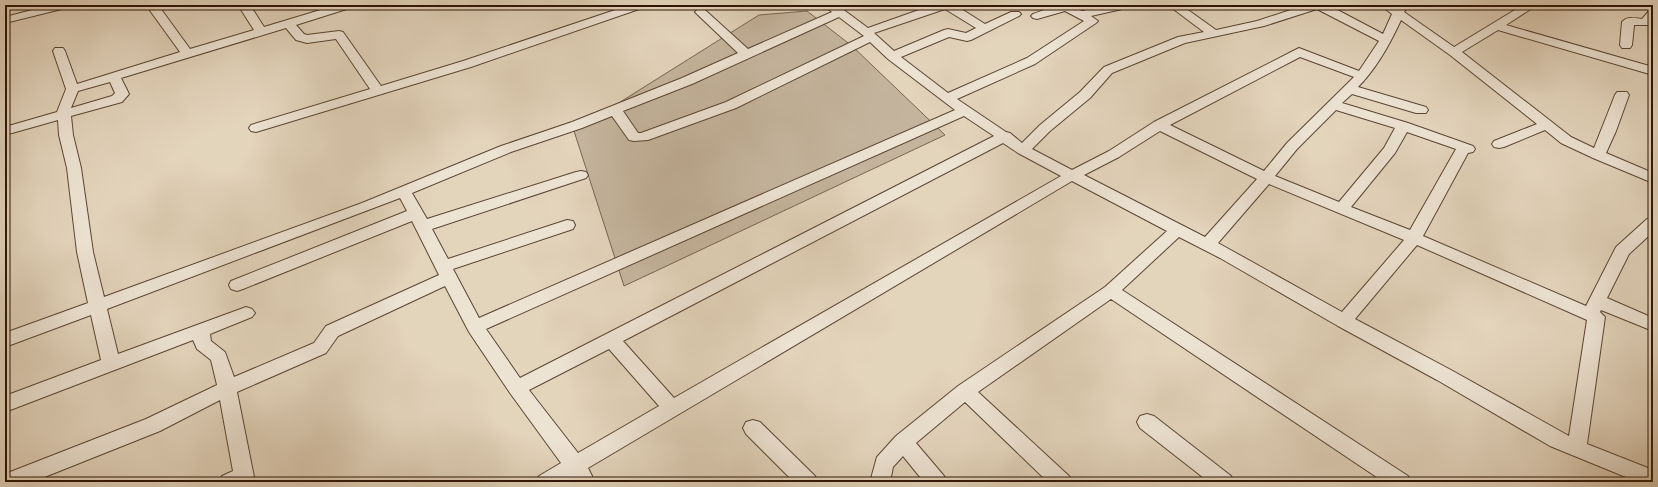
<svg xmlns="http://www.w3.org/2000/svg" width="1658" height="487" font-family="'Libre Caslon Text',serif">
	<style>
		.green { fill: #c4b49d; stroke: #786451 }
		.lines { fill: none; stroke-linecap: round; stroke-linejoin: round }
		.street-casing { stroke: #5a4533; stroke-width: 2 }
		.street { fill: #ede3d3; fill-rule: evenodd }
	</style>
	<rect width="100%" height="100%" fill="#e3d4bc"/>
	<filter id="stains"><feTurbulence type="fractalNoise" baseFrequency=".005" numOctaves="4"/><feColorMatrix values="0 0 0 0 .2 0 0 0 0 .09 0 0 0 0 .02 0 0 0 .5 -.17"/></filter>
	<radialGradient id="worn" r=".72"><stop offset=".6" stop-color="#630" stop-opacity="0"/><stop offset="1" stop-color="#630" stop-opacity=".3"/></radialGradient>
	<polygon class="green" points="807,11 852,46 945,135 624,286 574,131 759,15"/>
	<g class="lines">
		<g class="street-casing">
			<g id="street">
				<polygon points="52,5 72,5 70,7 5,23 5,17"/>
				<path d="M146 5H158L190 49 254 30 238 5H250L264 27 337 5H355L353 7 296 25 304 34 307 35 339 31 343 32 381 86 463 61 630 5H647L645 7 471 67 256 132 251 131 249 128 251 125 370 89 336 39 307 43 296 40 286 28 121 78 129 94 122 102 71 116 73 135 81 168 93 252 104 297 362 203 501 146 572 122 682 78 738 53 697 14 695 12 697 10H705L748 49 832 12 824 5H837L868 28 933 5H955L985 24 1011 12H1019L1021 14 1019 16 971 40 967 41 949 37 901 57 948 93 1027 58 1084 21 1065 11 1037 19 1033 18 1031 16 1033 14C1054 7 1062 0 1082 11L1111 5H1133L1131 7 1091 16 1098 21 1096 23 1035 64 957 99 1006 132 1010 133 1022 143 1040 125 1080 92 1104 67 1178 37 1204 32 1168 5H1181L1216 30 1257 21 1306 5H1328L1383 34 1392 14 1380 5H1393L1396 7 1397 5H1409L1404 12 1454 47 1523 5H1537L1506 25 1653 67V75L1498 30 1462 52 1571 137 1594 148 1615 95 1617 92H1627L1629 95 1616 131 1606 153 1653 173V183L1593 158 1561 143 1545 130 1504 147 1499 148 1494 147 1492 144 1494 141 1537 124 1450 55 1401 20C1390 44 1376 69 1358 87L1426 107 1428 110 1426 113H1416L1352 94 1342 103 1408 123 1473 146 1475 149 1473 152 1468 153 1423 236 1586 306 1616 247 1647 219 1653 218V232L1629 254 1607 298 1653 318V331L1601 310 1600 312 1605 317 1587 444 1653 470V482H1638L1550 446 1437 380 1338 326 1220 258 1179 237 1122 290 1408 476 1411 482H1384L1111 299 978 392 1069 476 1072 482H1048L965 402 916 443 944 476 947 482H924L903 456 893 467 890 482H870L877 457 896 436 958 386 1105 287 1167 231 1072 181 588 468 595 482H574L572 478 564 482H536L539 476 561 463 510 393 469 332 445 286 338 336 326 353 237 392 255 482H219L222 476 233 471 220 400 160 431 32 482H5V474L146 419 217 385 211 360 197 349 193 340 5 412V396L101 360 91 315 5 347V333L88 303 77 252 67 168 59 135 58 120 5 135V127L57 112 66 89 53 51 55 48H63L65 51 77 84 180 52ZM945 9 976 28 966 33 948 29 944 30 894 51 874 33ZM1317 9 1379 41 1359 71 1299 48 1154 122 1109 151 1072 170 1032 149 1050 131 1090 98 1112 73 1185 43 1264 26ZM839 17 864 36 726 102 641 133H638L623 111 692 84ZM870 42 888 59 955 110 479 318 453 269 573 229 575 225 573 221 567 220 448 259 432 229 586 178 588 175 586 172 581 171 576 172 427 219 412 193 511 152 582 128 612 116 629 140 634 141 648 140 736 108ZM1300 57 1354 77 1287 143 1264 171 1170 125ZM110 82 115 93 112 96 71 108 78 91ZM1336 110 1395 128 1384 148 1339 202 1275 176 1297 149ZM964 116 994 136 520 378 486 329ZM1160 131 1257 179 1205 237 1084 175 1119 157ZM1407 132 1456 149 1410 230 1351 207 1395 153ZM1003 143 1018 153 1061 176 674 398 623 341ZM1269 184 1404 240 1342 312 1218 243ZM400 198 407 211 231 281 229 285 231 289 237 291 243 289 412 221 439 275 326 326 314 343 234 377 225 352 211 341 210 334 252 317 255 313 252 309 246 307 118 354 107 309ZM1417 245 1587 320 1569 436 1451 370 1355 319ZM609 349 659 406 578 453 529 390Z"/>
				<path d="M1653 10V21L1649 25H1634L1632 45 1630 48H1622L1620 45 1622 22C1627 16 1635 18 1642 19L1649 11Z"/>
				<polygon points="1147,414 1154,416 1231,476 1234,482 1209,482 1140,428 1137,422 1140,416"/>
				<polygon points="753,420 760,422 815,476 818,482 794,482 746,434 743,428 746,422"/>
			</g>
		</g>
		<use href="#street" class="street"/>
	</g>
	<rect width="1658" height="487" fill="none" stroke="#e3d4bc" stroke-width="20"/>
	<rect x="6" y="6" width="1646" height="475" fill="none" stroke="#2c1505" stroke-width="2"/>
	<rect x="10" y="10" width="1638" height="467" fill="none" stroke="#2c1505"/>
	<rect width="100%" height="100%" filter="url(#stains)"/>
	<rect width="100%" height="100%" fill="url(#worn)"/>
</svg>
